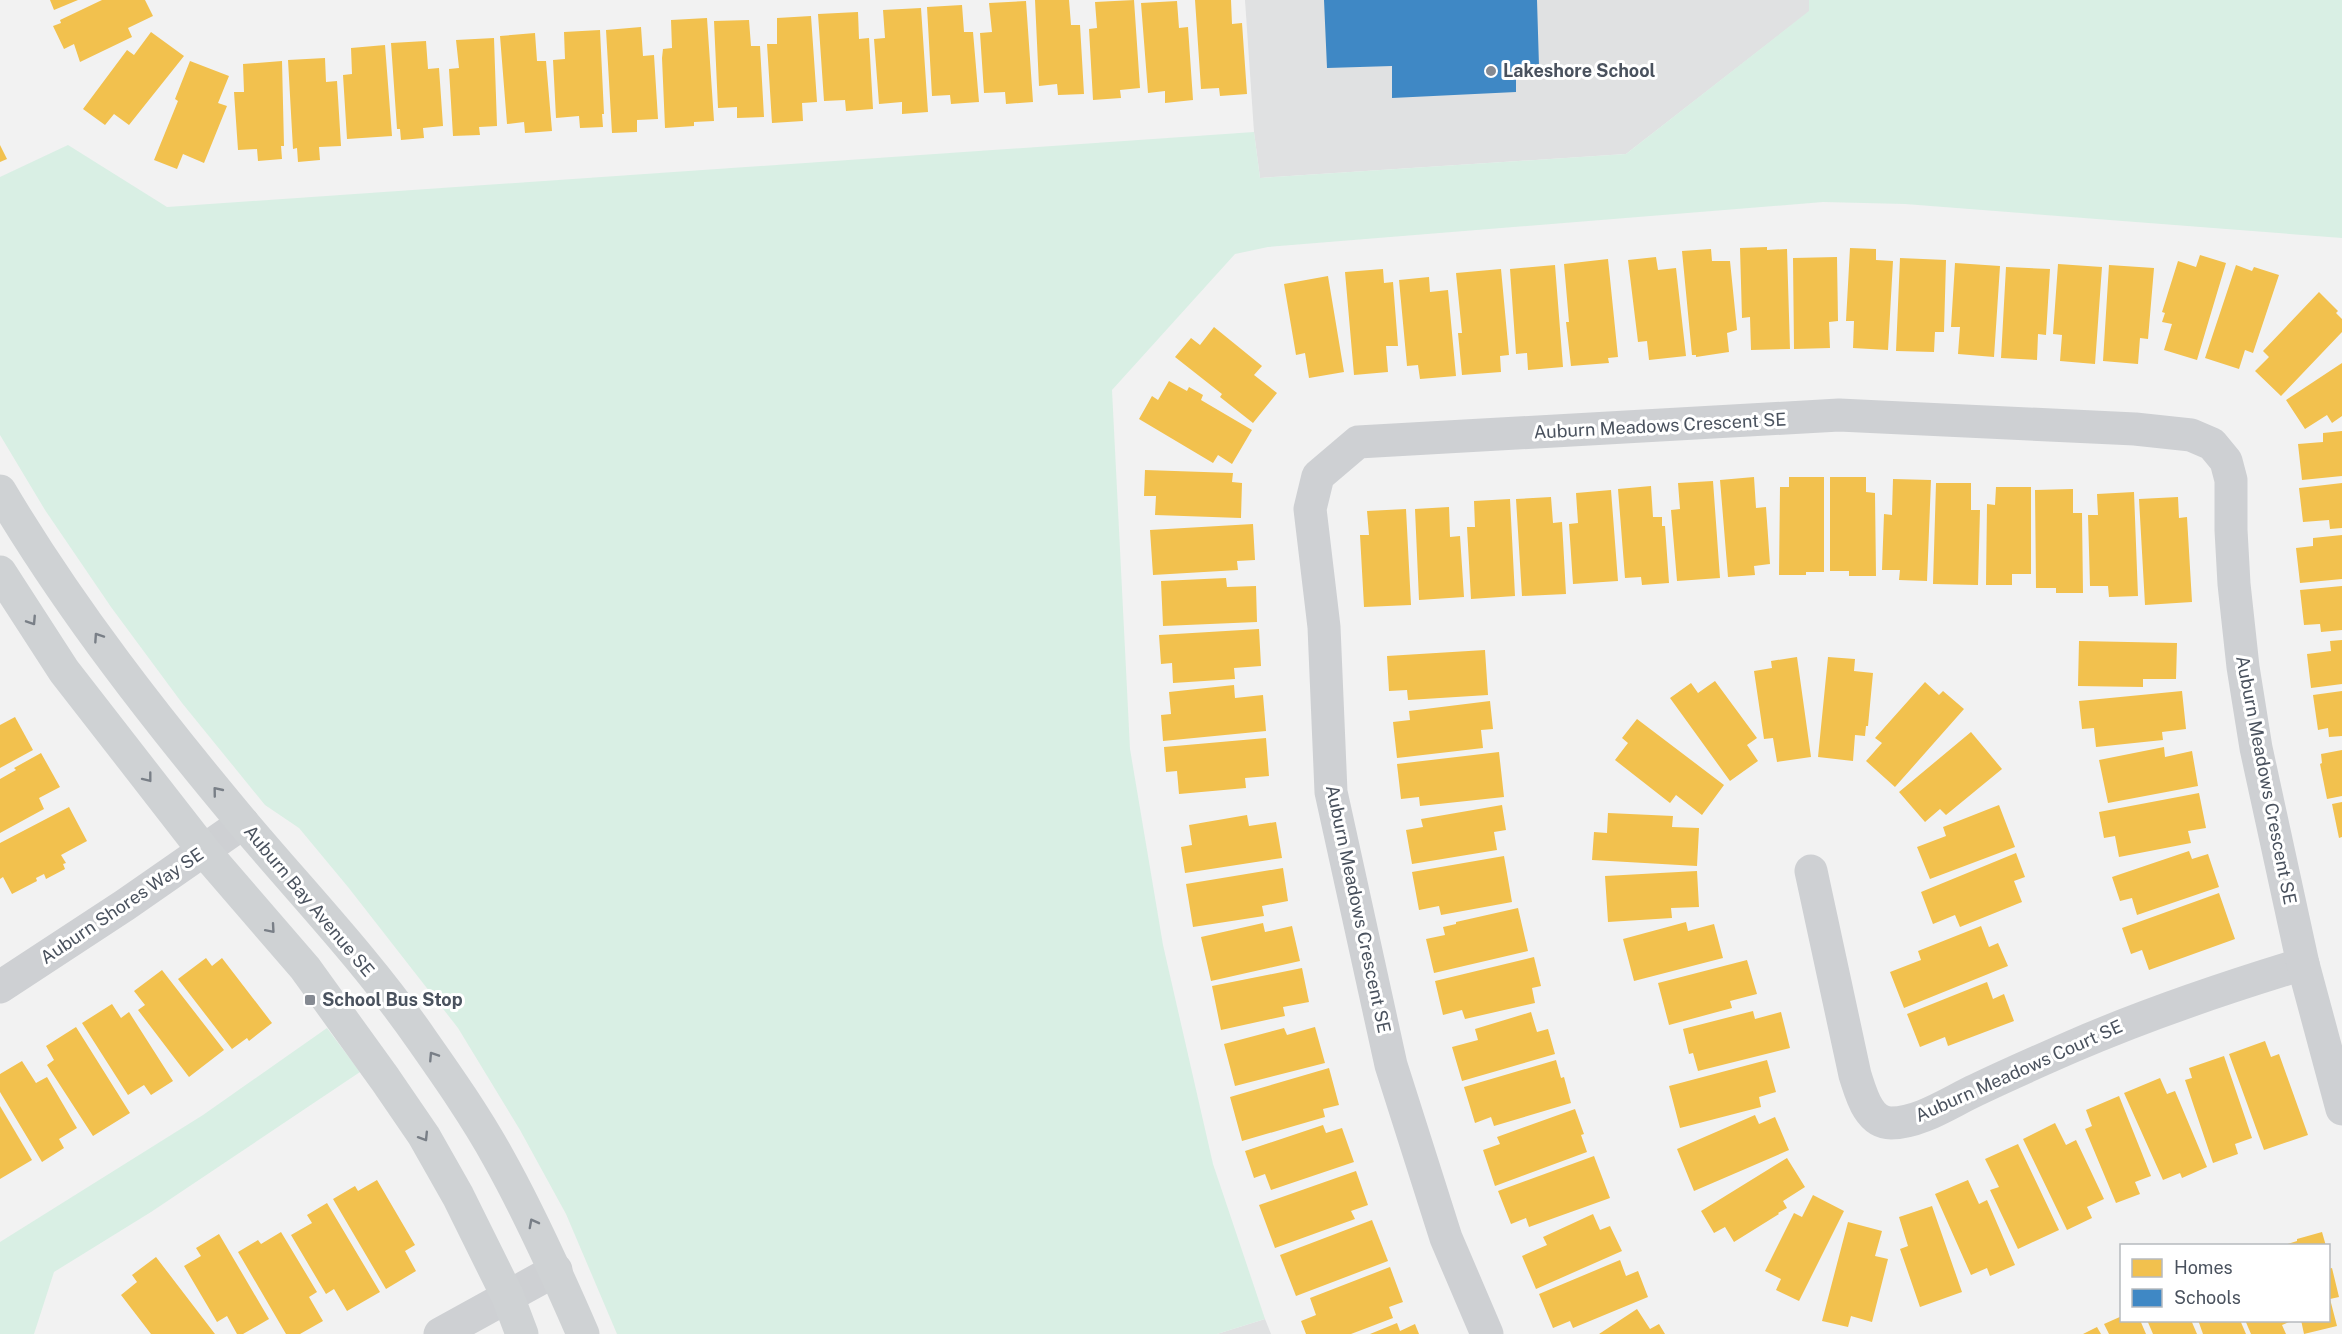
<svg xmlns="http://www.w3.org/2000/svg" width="2342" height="1334" font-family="'Public Sans',sans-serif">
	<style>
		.education { fill: #e0e1e2 }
		.green { fill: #d9efe4 }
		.homes { fill: #f2c14e }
		.schools { fill: #3f88c5 }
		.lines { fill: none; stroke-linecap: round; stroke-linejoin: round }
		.street { stroke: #ced0d3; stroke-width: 33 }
		.secondary { stroke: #cfd2d4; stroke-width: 33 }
		.oneway { stroke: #797f87 }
		.poi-dot { fill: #858a92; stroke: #fff; stroke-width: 2 }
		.labels { text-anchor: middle; stroke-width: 6; stroke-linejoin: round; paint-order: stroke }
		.poi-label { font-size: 18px; font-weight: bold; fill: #4a525e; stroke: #fff; text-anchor: start }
		.street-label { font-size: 18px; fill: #4a525e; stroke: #fff }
	</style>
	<rect width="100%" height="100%" fill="#f2f2f2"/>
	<g class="education">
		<polygon points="1245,0 1809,0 1810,11 1626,154 1260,178 1254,132"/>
		<polygon points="1265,1319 1271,1334 1217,1334"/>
	</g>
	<g class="green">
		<polygon points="1809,0 2342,0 2342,238 1905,204 1823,202 1268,247 1235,254 1112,390 1130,749 1163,945 1213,1164 1265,1319 1217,1334 617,1334 566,1214 520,1130 458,1028 348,887 299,828 265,805 182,703 111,607 45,510 0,435 0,177 68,145 167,207 1254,132 1260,178 1626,154 1809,11"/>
		<polygon points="327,1028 360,1072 151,1212 54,1272 34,1334 0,1334 0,1242 203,1115"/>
	</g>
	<g class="homes">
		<polygon points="50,0 78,0 54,10"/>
		<polygon points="102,0 145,0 153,16 128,28 132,37 80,62 74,44 64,49 53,26 61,23 60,20"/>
		<polygon points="1035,0 1069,0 1071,25 1080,25 1084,94 1058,95 1057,84 1039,86"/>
		<polygon points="1134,0 1140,88 1120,90 1121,98 1093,100 1089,29 1097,28 1095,2"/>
		<polygon points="1195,0 1231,0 1232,24 1242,23 1247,94 1220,96 1219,88 1201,89"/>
		<polygon points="1026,1 1033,102 1006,104 1005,92 984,93 980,33 992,32 989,3"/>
		<polygon points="1177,1 1179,28 1188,27 1193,100 1165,103 1165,91 1148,93 1141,3"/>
		<polygon points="962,5 964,32 973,32 979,102 951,104 950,95 932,96 927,7"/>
		<polygon points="921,8 928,112 902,114 902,102 879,104 874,39 885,38 883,10"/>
		<polygon points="858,12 859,39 869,38 873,109 846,111 845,100 824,101 818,14"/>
		<polygon points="811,16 817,102 802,103 803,121 772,123 767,44 777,44 777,18"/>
		<polygon points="707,18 714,121 694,122 694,126 665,128 662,58 663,49 672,48 671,20"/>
		<polygon points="749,20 751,46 760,46 764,117 737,118 737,107 718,108 714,21"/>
		<polygon points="641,27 643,56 654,55 658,119 637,120 637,132 612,133 606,30"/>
		<polygon points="600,30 604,114 602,114 603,127 580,128 579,116 556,118 553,60 565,59 564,32"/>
		<polygon points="151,32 184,56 129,125 114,114 105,125 83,109 127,50 134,55"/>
		<polygon points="535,33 537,61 546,61 552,131 525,133 524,122 507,124 500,36"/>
		<polygon points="494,38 497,126 479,127 480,135 453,136 449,69 459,68 456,40"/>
		<polygon points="426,41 428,69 439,68 443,126 423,128 424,138 401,140 400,129 397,129 391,43"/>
		<polygon points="385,45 392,136 347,139 343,75 352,74 351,48"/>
		<polygon points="325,58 326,82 337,81 341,146 319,147 320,160 298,162 297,148 293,149 288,60"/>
		<polygon points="190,61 229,76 218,103 227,106 204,163 183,154 177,169 154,160 178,101 175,99"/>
		<polygon points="282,61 284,146 281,146 282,159 258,161 257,149 238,150 234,92 244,92 243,64"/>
		<polygon points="0,145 7,159 0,162"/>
		<polygon points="1767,247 1767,250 1787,249 1790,349 1751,350 1750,317 1742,318 1740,248"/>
		<polygon points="1850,248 1876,249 1876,260 1893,261 1888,350 1853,348 1854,321 1846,321"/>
		<polygon points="1711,249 1712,261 1730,261 1737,330 1727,333 1729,352 1696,357 1696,355 1692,355 1682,251"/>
		<polygon points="2200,255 2226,263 2197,360 2164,350 2172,324 2162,322 2165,313 2162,312 2178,261 2196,267"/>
		<polygon points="1656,257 1658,270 1676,268 1686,356 1649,360 1647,341 1638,342 1628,260"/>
		<polygon points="1837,257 1838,321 1829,322 1830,348 1794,349 1793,258"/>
		<polygon points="1900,258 1946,260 1944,332 1935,332 1934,352 1896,351"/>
		<polygon points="1608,259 1618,357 1608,358 1609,363 1571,366 1566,322 1569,322 1564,264"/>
		<polygon points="1955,263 2000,266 1994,357 1958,354 1960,327 1951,327"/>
		<polygon points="2058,264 2102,267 2095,364 2060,361 2062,335 2053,334"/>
		<polygon points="1555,265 1563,367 1528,370 1527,353 1516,354 1510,269"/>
		<polygon points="2109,265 2154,268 2148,339 2140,338 2138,364 2103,361"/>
		<polygon points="2236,265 2252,271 2254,267 2279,275 2253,353 2245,350 2239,369 2205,358"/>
		<polygon points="2006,267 2050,269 2046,335 2038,334 2037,360 2001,358"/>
		<polygon points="1383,269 1384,283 1393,282 1398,346 1386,346 1388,372 1354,375 1345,272"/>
		<polygon points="1501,269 1509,355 1500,356 1501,372 1462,375 1458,333 1462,333 1456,273"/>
		<polygon points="1328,276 1344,372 1309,378 1305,353 1296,355 1284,284"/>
		<polygon points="1429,277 1430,292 1448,290 1456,376 1420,379 1418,365 1407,366 1399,280"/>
		<polygon points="2319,292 2338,311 2336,313 2342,319 2342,332 2281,396 2255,371 2269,357 2263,351"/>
		<polygon points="1214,327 1262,366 1254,375 1277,393 1253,423 1220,397 1222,394 1175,357 1191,338 1200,345"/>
		<polygon points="2342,363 2342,416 2332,423 2327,415 2305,429 2286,400"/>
		<polygon points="1169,381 1187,391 1189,387 1203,395 1201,400 1252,430 1232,464 1218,455 1213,463 1139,419 1152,396 1158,400"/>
		<polygon points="2342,431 2342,476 2302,480 2298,444 2323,442 2323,433"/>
		<polygon points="1145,470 1233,473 1232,482 1242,483 1241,518 1155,515 1156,496 1144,496"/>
		<polygon points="1754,477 1756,508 1766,507 1770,564 1754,566 1755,575 1728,577 1720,480"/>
		<polygon points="1789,477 1824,477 1824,572 1806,572 1806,575 1779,575 1780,487 1789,487"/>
		<polygon points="1830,477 1866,477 1866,492 1875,493 1876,576 1849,576 1849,571 1830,571"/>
		<polygon points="1893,479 1931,480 1927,581 1899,580 1900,570 1882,570 1884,514 1892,515"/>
		<polygon points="1713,481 1720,578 1677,581 1671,510 1680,509 1678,483"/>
		<polygon points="1936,483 1971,483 1971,510 1980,510 1978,585 1933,584"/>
		<polygon points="2342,483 2342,528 2330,529 2329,520 2303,522 2299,488"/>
		<polygon points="1651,486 1653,517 1662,517 1662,526 1665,526 1669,583 1642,585 1641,577 1625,578 1618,489"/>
		<polygon points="1996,487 2031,487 2031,574 2012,574 2012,585 1986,585 1987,504 1995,505"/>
		<polygon points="2073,489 2073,513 2082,513 2083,593 2056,593 2056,588 2036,588 2035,490"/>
		<polygon points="1611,490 1618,581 1573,584 1569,524 1578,523 1576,493"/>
		<polygon points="2134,492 2138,596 2109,597 2108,586 2090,586 2088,515 2098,515 2097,494"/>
		<polygon points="1551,497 1553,523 1562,522 1566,594 1522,596 1516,499"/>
		<polygon points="2178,497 2179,518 2187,517 2192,602 2145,605 2139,499"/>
		<polygon points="1510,499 1515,596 1471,599 1467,527 1475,527 1474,501"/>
		<polygon points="1449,507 1450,537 1460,536 1464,597 1419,600 1415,509"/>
		<polygon points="1406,509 1411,605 1364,607 1360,535 1369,535 1367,511"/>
		<polygon points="1253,524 1255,560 1237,561 1238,570 1153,575 1150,530"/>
		<polygon points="2342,535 2342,579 2300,583 2296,548 2313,546 2313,538"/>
		<polygon points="1226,578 1227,587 1256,586 1257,622 1163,626 1161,581"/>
		<polygon points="2342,586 2342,630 2321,632 2320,624 2304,625 2300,590"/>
		<polygon points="1259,629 1261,666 1234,668 1235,679 1173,683 1172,663 1161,664 1159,635"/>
		<polygon points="2342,640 2342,684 2311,688 2307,654 2331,651 2330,641"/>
		<polygon points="2079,641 2177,643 2176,679 2143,679 2143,687 2078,686"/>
		<polygon points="1485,650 1488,695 1408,700 1407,690 1389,691 1387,656"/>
		<polygon points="1797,657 1811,757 1777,762 1773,738 1764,739 1754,671 1772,668 1771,661"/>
		<polygon points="1828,657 1855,659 1854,671 1873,673 1868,726 1866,726 1865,736 1855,735 1853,761 1818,757"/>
		<polygon points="1715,681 1757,738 1747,745 1758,761 1730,781 1670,698 1691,683 1698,693"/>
		<polygon points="1925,682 1939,695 1943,691 1964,709 1895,787 1866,761 1882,743 1875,738"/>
		<polygon points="1234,685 1235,698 1263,695 1266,731 1163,741 1161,715 1171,714 1169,692"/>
		<polygon points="2182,691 2186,729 2162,732 2163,740 2096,747 2094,728 2082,729 2079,701"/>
		<polygon points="2342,691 2342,736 2329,737 2328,728 2318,730 2313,695"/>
		<polygon points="1490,701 1493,729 1481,730 1483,748 1397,758 1393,722 1410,720 1409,711"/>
		<polygon points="15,717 33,750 0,768 0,725"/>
		<polygon points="1637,719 1724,785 1702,815 1676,795 1670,803 1615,760 1628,743 1622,738"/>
		<polygon points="1971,732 2002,769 1946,815 1940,809 1925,822 1899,792"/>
		<polygon points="1266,738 1269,776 1245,778 1246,788 1179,794 1177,771 1166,772 1164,747"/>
		<polygon points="2164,747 2165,757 2192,751 2198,786 2108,803 2099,760"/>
		<polygon points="2342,750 2342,796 2327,799 2320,764 2322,763 2321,754"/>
		<polygon points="1499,752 1504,797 1420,806 1419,797 1401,799 1397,764"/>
		<polygon points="41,753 60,787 39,798 44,809 0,833 0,779 16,770 14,768"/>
		<polygon points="2199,793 2206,828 2188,831 2191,843 2119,857 2115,836 2104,838 2099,812"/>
		<polygon points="2342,802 2342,837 2339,838 2332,804"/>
		<polygon points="1502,805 1506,830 1494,832 1497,850 1412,864 1406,830 1423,827 1421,819"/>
		<polygon points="1999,805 2015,847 1930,879 1917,847 1946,836 1943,827"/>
		<polygon points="69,807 87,841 61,855 66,863 63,864 65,869 46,879 44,874 36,878 37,881 12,894 3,877 0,879 0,843"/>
		<polygon points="1608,813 1673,816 1672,827 1699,828 1697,866 1592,860 1594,832 1607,833"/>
		<polygon points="1247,815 1249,826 1276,822 1282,858 1185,873 1181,847 1192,845 1189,825"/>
		<polygon points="2189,851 2192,859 2208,854 2219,887 2137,915 2132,898 2120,901 2112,877"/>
		<polygon points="2016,853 2025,877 2014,881 2022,902 1960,927 1955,915 1933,924 1921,892"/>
		<polygon points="1504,856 1512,902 1441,915 1439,906 1419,910 1412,872"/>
		<polygon points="1283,868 1288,901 1262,906 1264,916 1193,927 1186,884"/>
		<polygon points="1697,871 1699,907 1671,908 1672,918 1608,922 1605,876"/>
		<polygon points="2219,893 2235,939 2149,970 2142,950 2131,954 2122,928"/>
		<polygon points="1518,908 1528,951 1434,973 1426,939 1445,935 1443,927 1456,924 1456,922"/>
		<polygon points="1686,922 1688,931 1714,924 1723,958 1634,981 1623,939"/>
		<polygon points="1263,923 1265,932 1292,926 1300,961 1211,981 1201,937"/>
		<polygon points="1981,926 1989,947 1998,943 2008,966 1904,1008 1890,972 1921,960 1918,951"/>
		<polygon points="1534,957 1541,986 1532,988 1535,1003 1465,1019 1462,1010 1443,1015 1435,981"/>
		<polygon points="206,958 212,966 222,958 272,1023 249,1041 247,1038 232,1049 178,979"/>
		<polygon points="1747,960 1757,994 1730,1001 1732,1008 1669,1025 1658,983"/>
		<polygon points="1302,968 1309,1002 1283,1007 1285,1016 1221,1030 1212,986"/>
		<polygon points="162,970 224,1050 189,1077 138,1010 145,1005 134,991"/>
		<polygon points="1987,982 1993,999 2004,994 2014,1021 1948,1046 1945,1037 1920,1047 1907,1014"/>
		<polygon points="112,1004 121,1018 129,1012 173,1081 151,1095 144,1085 128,1095 82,1023"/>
		<polygon points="1753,1011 1755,1019 1781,1012 1790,1048 1698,1071 1693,1053 1689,1054 1683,1029"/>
		<polygon points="1531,1012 1537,1032 1548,1029 1555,1054 1462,1081 1452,1047 1478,1040 1475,1029"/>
		<polygon points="76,1027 130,1113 93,1136 47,1065 54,1060 46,1046"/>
		<polygon points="1315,1027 1325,1063 1235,1086 1224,1044 1284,1028 1287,1035"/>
		<polygon points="2265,1041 2271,1057 2279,1054 2308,1135 2264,1150 2229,1054"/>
		<polygon points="2224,1056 2252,1138 2235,1144 2238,1154 2213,1163 2185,1080 2192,1078 2189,1068"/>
		<polygon points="1556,1060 1561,1078 1564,1077 1571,1103 1494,1126 1491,1117 1475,1123 1464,1087"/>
		<polygon points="1767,1060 1776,1092 1759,1097 1761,1107 1680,1128 1669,1086"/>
		<polygon points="22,1061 36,1083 47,1077 77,1128 59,1139 64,1148 42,1162 0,1092 0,1074"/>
		<polygon points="1329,1068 1339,1105 1323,1109 1325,1117 1242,1141 1230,1097"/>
		<polygon points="2160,1078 2167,1094 2175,1091 2207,1167 2182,1178 2180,1173 2163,1180 2124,1093"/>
		<polygon points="2119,1096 2151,1176 2135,1182 2140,1194 2116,1203 2085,1129 2092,1126 2086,1110"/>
		<polygon points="0,1106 32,1160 0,1179"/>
		<polygon points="1575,1109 1584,1134 1581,1135 1587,1152 1495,1186 1483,1150 1500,1144 1497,1137"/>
		<polygon points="1755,1115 1759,1124 1775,1117 1789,1150 1694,1191 1677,1149"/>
		<polygon points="2055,1123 2066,1145 2076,1140 2104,1199 2087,1207 2092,1218 2067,1230 2023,1139"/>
		<polygon points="1323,1125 1326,1133 1342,1128 1354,1162 1271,1190 1265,1174 1254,1178 1245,1151"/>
		<polygon points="2018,1144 2059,1230 2018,1249 1990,1190 1999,1187 1985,1159"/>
		<polygon points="1594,1156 1610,1198 1529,1227 1526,1218 1511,1224 1498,1191"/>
		<polygon points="1787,1158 1805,1187 1783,1201 1787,1208 1778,1213 1779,1214 1734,1242 1725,1227 1714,1233 1701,1211"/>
		<polygon points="1356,1171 1368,1205 1351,1211 1355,1219 1275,1248 1259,1205"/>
		<polygon points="377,1180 415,1245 405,1251 416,1271 386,1289 333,1199 355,1186 358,1191"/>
		<polygon points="1968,1180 1979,1204 1987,1200 2015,1265 1990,1276 1987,1268 1971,1275 1935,1194"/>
		<polygon points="1813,1195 1844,1211 1799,1301 1776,1290 1781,1279 1765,1271 1794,1213 1802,1217"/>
		<polygon points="327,1203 380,1292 347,1311 334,1289 326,1294 291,1235 312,1223 307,1215"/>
		<polygon points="1932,1206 1962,1292 1920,1307 1900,1249 1908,1246 1899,1217"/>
		<polygon points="1593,1214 1600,1230 1610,1226 1622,1251 1536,1289 1522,1256 1547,1245 1543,1237"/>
		<polygon points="1372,1220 1388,1261 1296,1296 1280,1255"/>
		<polygon points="1848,1222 1882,1231 1875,1256 1888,1259 1872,1322 1851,1316 1848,1327 1822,1321"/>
		<polygon points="281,1232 317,1292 309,1297 323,1321 300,1334 286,1334 238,1252 258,1240 261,1244"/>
		<polygon points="2322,1232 2326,1246 2281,1246 2297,1241 2297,1239"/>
		<polygon points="219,1234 269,1319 243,1334 237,1334 227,1316 217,1322 184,1266 201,1256 196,1248"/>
		<polygon points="156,1257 215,1334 151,1334 121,1295 137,1282 132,1275"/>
		<polygon points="1620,1260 1626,1276 1638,1271 1648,1297 1573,1328 1570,1321 1553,1328 1539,1294"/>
		<polygon points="1390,1267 1403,1302 1389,1307 1393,1318 1351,1334 1306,1334 1301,1321 1316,1315 1310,1298"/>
		<polygon points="2332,1268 2339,1297 2330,1299 2337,1326 2304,1334 2301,1320 2328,1320 2328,1269"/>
		<polygon points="1637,1309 1650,1329 1659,1324 1665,1334 1599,1334"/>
		<polygon points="2122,1316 2122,1320 2140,1320 2146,1334 2109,1334 2104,1324"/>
		<polygon points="2147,1320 2191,1320 2197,1334 2153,1334"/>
		<polygon points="2198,1320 2240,1320 2246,1334 2203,1334"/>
		<polygon points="2245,1320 2289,1320 2289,1322 2282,1325 2286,1334 2251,1334"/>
		<polygon points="1397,1323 1400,1331 1415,1324 1419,1334 1370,1334"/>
		<polygon points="2097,1327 2101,1334 2083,1334"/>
	</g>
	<polygon class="schools" points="1324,0 1537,0 1539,66 1516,67 1516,92 1392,98 1392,66 1327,68"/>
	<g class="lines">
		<g class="street">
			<path d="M1811 871 1855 1075C1861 1093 1868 1123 1891 1123 1920 1123 1950 1102 1976 1090 2007 1075 2039 1061 2071 1047 2147 1014 2224 988 2303 964"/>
			<polyline points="0,987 125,905 243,823"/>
			<polyline points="440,1334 556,1270"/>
			<polyline points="1487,1334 1446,1238 1391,1065 1331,792 1324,627 1310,509 1318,476 1358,442 1839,415 2135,429 2191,435 2212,444 2226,461 2231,480 2231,530 2234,584 2243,667 2256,748 2303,964 2342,1109"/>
		</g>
		<g class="secondary">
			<path d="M0 491C70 609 156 719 244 824 304 895 369 963 422 1040 448 1077 476 1117 498 1157 530 1214 557 1274 583 1334"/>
			<polyline points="0,572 64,671 204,851 305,968 385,1079 424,1136 458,1196 508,1297 522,1334"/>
		</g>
	</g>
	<defs><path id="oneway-chevron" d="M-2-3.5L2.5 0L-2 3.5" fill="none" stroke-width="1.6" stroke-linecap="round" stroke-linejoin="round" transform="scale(1.5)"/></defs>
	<g class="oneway">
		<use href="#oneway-chevron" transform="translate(32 621) rotate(57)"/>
		<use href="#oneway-chevron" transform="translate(98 637) rotate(-124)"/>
		<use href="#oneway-chevron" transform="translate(148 778) rotate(52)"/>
		<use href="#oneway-chevron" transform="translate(217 791) rotate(-129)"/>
		<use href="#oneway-chevron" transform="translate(271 929) rotate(49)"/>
		<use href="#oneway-chevron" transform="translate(433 1056) rotate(-123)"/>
		<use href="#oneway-chevron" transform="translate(424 1137) rotate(58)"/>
		<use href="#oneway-chevron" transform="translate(533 1223) rotate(-118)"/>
	</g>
	<g class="poi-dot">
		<circle cx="1491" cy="71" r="6"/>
		<rect x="304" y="994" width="12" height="12" rx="3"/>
	</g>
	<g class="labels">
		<g class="poi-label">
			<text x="1503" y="77">Lakeshore School</text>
			<text x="322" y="1006">School Bus Stop</text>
		</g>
		<g class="street-label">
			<text transform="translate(1660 426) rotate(-3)" y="6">Auburn Meadows Crescent SE</text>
			<text transform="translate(2266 780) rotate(79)" y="6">Auburn Meadows Crescent SE</text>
			<text transform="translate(309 901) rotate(50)" y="6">Auburn Bay Avenue SE</text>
			<text transform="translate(122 906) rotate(-34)" y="6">Auburn Shores Way SE</text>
			<text transform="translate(1358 909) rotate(78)" y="6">Auburn Meadows Crescent SE</text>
			<text transform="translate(2019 1071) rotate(-24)" y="6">Auburn Meadows Court SE</text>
		</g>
	</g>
	<rect x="2120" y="1244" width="210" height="78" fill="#ffffff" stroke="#b7babf" stroke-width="1.5"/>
	<rect x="2132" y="1259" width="30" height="18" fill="#f2c14e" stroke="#b7babf" stroke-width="1.5"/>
	<text x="2174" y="1274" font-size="18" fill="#4a525e">Homes</text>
	<rect x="2132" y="1289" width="30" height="18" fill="#3f88c5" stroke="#b7babf" stroke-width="1.5"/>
	<text x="2174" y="1304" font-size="18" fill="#4a525e">Schools</text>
</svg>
